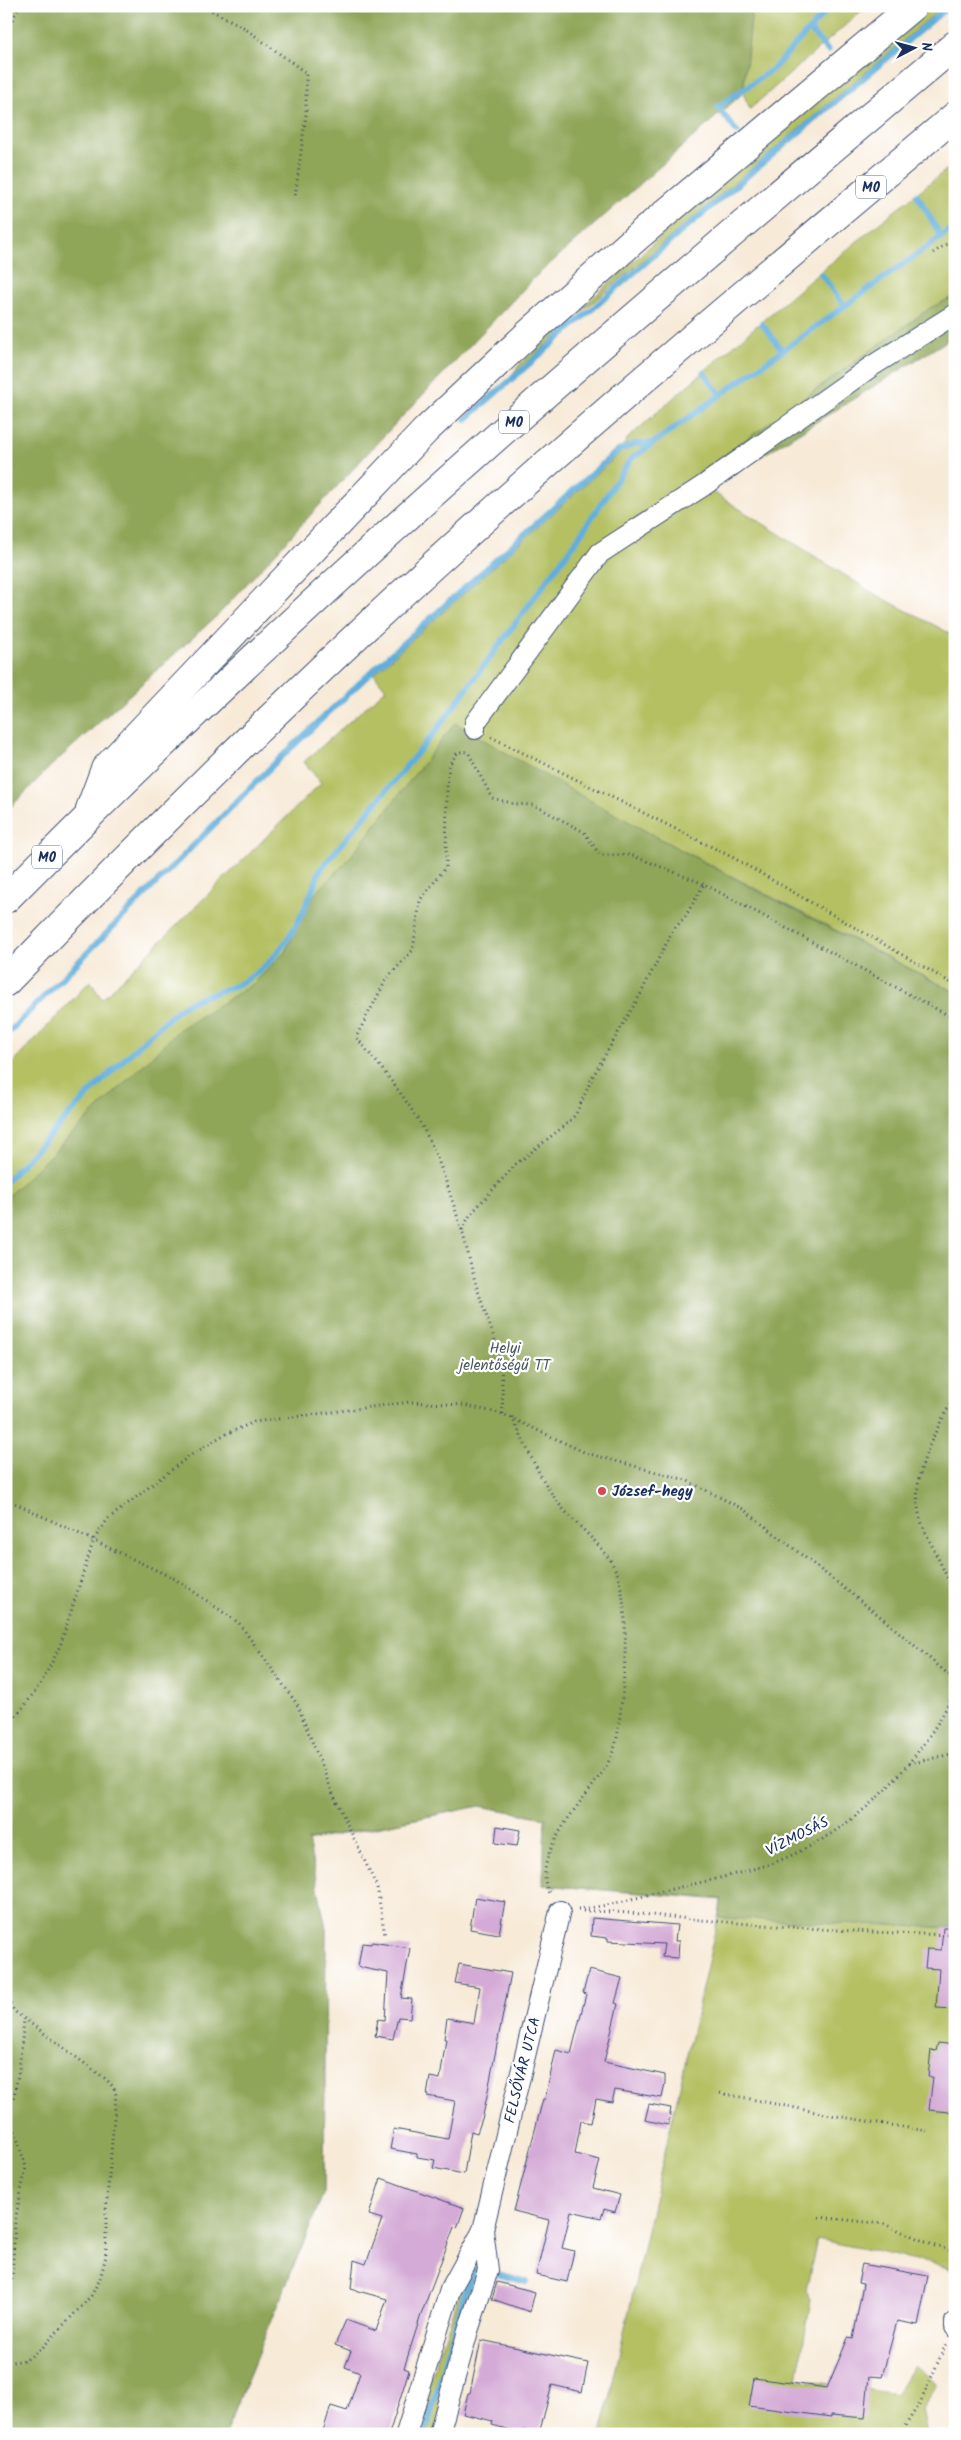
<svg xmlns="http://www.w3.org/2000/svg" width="961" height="2440" font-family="Kalam,sans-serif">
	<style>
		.green { fill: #b4c062; stroke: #687860 }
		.forest { fill: #8fa658; stroke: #556a5b }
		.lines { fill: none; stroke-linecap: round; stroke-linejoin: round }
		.stream { stroke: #60aeda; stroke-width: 6 }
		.building { fill: #d4aad6 }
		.street-casing { stroke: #3c4b70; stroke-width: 22 }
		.highway-casing { stroke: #3c4b70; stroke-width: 30 }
		.path { stroke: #3c4b70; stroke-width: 3; stroke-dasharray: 1 4; stroke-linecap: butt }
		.street { stroke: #fff; stroke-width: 20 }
		.highway { stroke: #fff; stroke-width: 28 }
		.poi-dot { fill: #d1495b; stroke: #fff; stroke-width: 2 }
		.labels { text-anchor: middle; stroke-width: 4.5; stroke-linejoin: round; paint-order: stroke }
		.shield { fill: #fff; stroke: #5f6d8e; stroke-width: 1 }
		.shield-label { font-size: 14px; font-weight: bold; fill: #1b2f5e }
		.park-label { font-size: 15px; fill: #495a5f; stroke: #fff }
		.poi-label { font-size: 15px; font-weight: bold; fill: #1b2f5e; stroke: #fff; text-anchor: start }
		.street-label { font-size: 15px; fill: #1b2f5e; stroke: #fff }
	</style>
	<rect width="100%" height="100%" fill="#fff"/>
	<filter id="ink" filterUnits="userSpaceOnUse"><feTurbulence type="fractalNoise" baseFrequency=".02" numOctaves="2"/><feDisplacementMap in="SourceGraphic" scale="10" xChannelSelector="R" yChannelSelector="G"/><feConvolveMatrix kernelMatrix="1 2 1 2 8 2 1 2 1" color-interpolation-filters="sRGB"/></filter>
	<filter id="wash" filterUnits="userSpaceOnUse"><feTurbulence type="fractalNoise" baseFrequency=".0096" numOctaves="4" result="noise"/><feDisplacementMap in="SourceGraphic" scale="20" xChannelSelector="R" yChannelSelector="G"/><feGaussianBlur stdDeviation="1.12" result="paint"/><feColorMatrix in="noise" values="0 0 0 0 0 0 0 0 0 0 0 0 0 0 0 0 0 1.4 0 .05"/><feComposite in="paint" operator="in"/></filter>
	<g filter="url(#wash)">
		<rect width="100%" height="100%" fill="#f7ead7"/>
		<g class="green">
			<polygon points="751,6 867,6 750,109 743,93"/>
			<polygon points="925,6 944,6 584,310 509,379 520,364 692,208"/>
			<path d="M955 163V296L930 309 586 554 708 489 873 593 955 636V992L629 823 895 1925 955 1928V2273L948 2267 817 2239 806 2290 811 2300 797 2379 896 2394 914 2365 937 2384 922 2410 927 2434H601L722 1900 543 1885 545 1818 480 1806 308 1841 326 1928 324 2192 225 2434H6V1070L90 981 102 999 321 783 304 762 386 689 374 674 619 454 627 439C734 344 842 251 955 163Z"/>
			<polygon points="476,2262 481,2262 435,2434 412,2434 466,2274"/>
		</g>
		<g class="forest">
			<polygon points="6,6 751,6 752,10 743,93 535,277 379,441 219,614 51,766 6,812"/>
			<polygon points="955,296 955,336 708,489 582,557 930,308"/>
			<path d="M455 723C618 820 786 906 955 992V1928L719 1918 721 1899 543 1885 545 1818 480 1806 308 1840 326 1928 324 2192 225 2434H6V1198L180 1029 253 984 285 952 313 896 347 861Z"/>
		</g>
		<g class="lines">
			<g class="stream">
				<polyline points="810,30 828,51"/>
				<polyline points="737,132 718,107 773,69 831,6"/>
				<polyline points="917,195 941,236"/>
				<polyline points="821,274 843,304"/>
				<polyline points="762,324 782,350"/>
				<polyline points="704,373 720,394"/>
				<polyline points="466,419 683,230 949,6"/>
				<polyline points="6,1035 275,763 381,663 616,452 634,444 651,443"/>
				<path d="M6 1181C62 1123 117 1062 179 1009 196 995 222 993 241 983 283 961 305 913 320 870L434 733 574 544 631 459 955 227"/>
				<polyline points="494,2273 526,2282"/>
				<polyline points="425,2434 463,2299 473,2271 477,2268 483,2270"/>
			</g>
		</g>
		<g id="blocks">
			<g class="building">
				<polygon points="497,1826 520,1830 517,1846 495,1843"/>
				<polygon points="475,1897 505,1902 499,1934 470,1929"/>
				<polygon points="592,1918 677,1925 675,1941 679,1941 678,1958 662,1957 664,1944 608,1941 608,1938 591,1936"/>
				<polygon points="943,1928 955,1928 955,2009 936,2008 939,1969 925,1968 927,1949 941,1950"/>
				<polygon points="372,1942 410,1948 401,1998 412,1999 410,2018 398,2017 393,2039 375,2036 378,2019 385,2020 388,1973 358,1967 362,1943 371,1944"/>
				<polygon points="459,1964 511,1973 483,2116 477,2133 471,2131 464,2174 433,2168 435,2160 417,2157 417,2154 390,2149 394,2129 448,2139 455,2101 427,2096 430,2077 440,2079 446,2039 444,2039 447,2018 474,2023 480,1987 455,1983"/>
				<polygon points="589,1970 622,1978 615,2003 618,2004 604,2062 665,2075 665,2083 662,2098 615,2090 612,2102 596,2099 591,2123 581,2121 575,2154 600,2160 593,2188 620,2195 615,2212 604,2209 601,2218 571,2211 562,2248 574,2251 567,2282 536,2275 549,2220 514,2211 543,2099 545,2099 556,2050 571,2054 586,1994 583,1993"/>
				<polygon points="938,2043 955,2045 955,2070 950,2112 929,2110 933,2077 928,2077 931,2050 936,2051"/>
				<polygon points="649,2104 671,2108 668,2125 645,2120"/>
				<polygon points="381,2178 464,2208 457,2228 454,2227 421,2315 404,2368 409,2370 389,2434 322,2434 331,2406 347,2411 360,2373 345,2367 351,2351 335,2345 346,2320 376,2331 387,2299 351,2289 354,2260 366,2264 382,2219 369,2215"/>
				<polygon points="862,2264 928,2276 918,2325 897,2321 882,2377 869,2376 865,2418 831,2415 831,2417 749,2406 754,2378 827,2388 848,2338 853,2339 863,2284 858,2283"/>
				<polygon points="497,2282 535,2292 530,2312 492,2299"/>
				<polygon points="481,2340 588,2363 582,2392 552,2385 539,2434 523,2430 522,2433 492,2425 493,2421 463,2414 468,2393 470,2393"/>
			</g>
		</g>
	</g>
	<g filter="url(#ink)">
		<use href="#blocks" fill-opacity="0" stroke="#3c4b70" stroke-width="1"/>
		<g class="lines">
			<g class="street-casing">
				<g id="street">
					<polyline points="475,729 475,723 600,553 703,486 872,366 955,314"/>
					<polyline points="955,2322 955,2327"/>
					<polyline points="406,2434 450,2290 483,2230 560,1911"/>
					<polyline points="439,2434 468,2331 488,2270 483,2230"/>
				</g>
			</g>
			<g class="highway-casing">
				<g id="highway">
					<polyline points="90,809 105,769 426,430 527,335 637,237 913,6"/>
					<path d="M6 899C166 737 331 583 501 433 650 301 803 174 955 45"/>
					<path d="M6 982C123 861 242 743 365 628 555 450 756 284 955 116"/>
				</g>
			</g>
			<g class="path">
				<polyline points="203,6 243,27 306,73 306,114 295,197"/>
				<polyline points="6,33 19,6"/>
				<polyline points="933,253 955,238"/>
				<polyline points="491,737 732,857 955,985"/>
				<path d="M462 1230C450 1195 440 1158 422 1126 403 1094 380 1066 356 1037L387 978 413 950 420 900 446 867 447 787 449 765 458 752H468L492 798 514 804 534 805 584 832 600 855H631L704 884"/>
				<path d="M955 1396C934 1433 905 1483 923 1526 933 1550 946 1572 955 1596"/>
				<polyline points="503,1414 501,1358 476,1285 462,1230 470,1215 516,1164 568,1123 576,1114 593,1076 640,995 673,930 685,917 704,884 955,1019"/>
				<path d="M512 1417C525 1443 537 1473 554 1497 571 1523 608 1546 618 1576 631 1618 624 1687 618 1731 617 1741 612 1757 606 1766 587 1799 527 1854 550 1895"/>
				<polyline points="6,1499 175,1579 239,1623 297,1704 333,1794 377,1887 385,1936"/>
				<polyline points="6,1727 26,1704 44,1678 60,1646 94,1539 108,1519 188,1457 220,1437 254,1422 410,1402 463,1405 503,1414 586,1453 686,1480 743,1509 881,1617 955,1680"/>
				<polyline points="909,1764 955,1753"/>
				<path d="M578 1909C607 1907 638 1897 667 1890 699 1883 731 1876 763 1866 848 1839 915 1771 955 1692"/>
				<path d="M583 1911C628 1911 671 1918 715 1921 795 1928 875 1933 955 1935"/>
				<polyline points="6,1995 14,2011 107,2080 114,2088 116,2095 106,2211 106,2256 100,2279 91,2296 42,2348 26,2360 6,2363"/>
				<polyline points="720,2093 836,2116 927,2131"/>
				<polyline points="819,2217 884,2224 935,2246 952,2251"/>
				<polyline points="6,2287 12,2278 15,2221 26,2167 10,2116 19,2070 24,2020"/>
				<polyline points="900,2434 921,2401 946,2344"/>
			</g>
			<use href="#street" class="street"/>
			<use href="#highway" class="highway"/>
		</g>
	</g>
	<circle class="poi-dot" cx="602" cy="1491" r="5"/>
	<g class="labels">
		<g class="shield">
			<rect x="856" y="175.5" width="30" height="23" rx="4"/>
			<rect x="499" y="410.5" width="30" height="23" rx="4"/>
			<rect x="32" y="845.5" width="30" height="23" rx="4"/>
		</g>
		<g class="shield-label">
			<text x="871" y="192">M0</text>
			<text x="514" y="427">M0</text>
			<text x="47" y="862">M0</text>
		</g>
		<g class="park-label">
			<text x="505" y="1353">Helyi<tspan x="505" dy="17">jelentőségű TT</tspan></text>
		</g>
		<g class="poi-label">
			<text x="612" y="1496">József-hegy</text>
		</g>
		<g class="street-label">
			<text transform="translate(797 1836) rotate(-27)" y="5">VÍZMOSÁS</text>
			<text transform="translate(522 2070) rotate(-76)" y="5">FELSŐVÁR UTCA</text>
		</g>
	</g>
	<rect width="961" height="2440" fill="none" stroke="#fff" stroke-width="25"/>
	<g transform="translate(914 48) rotate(84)" stroke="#ffffff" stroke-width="4" paint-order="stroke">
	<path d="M0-4L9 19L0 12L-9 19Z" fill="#1b2f5e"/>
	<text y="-8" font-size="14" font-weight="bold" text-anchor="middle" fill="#1b2f5e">N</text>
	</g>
</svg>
